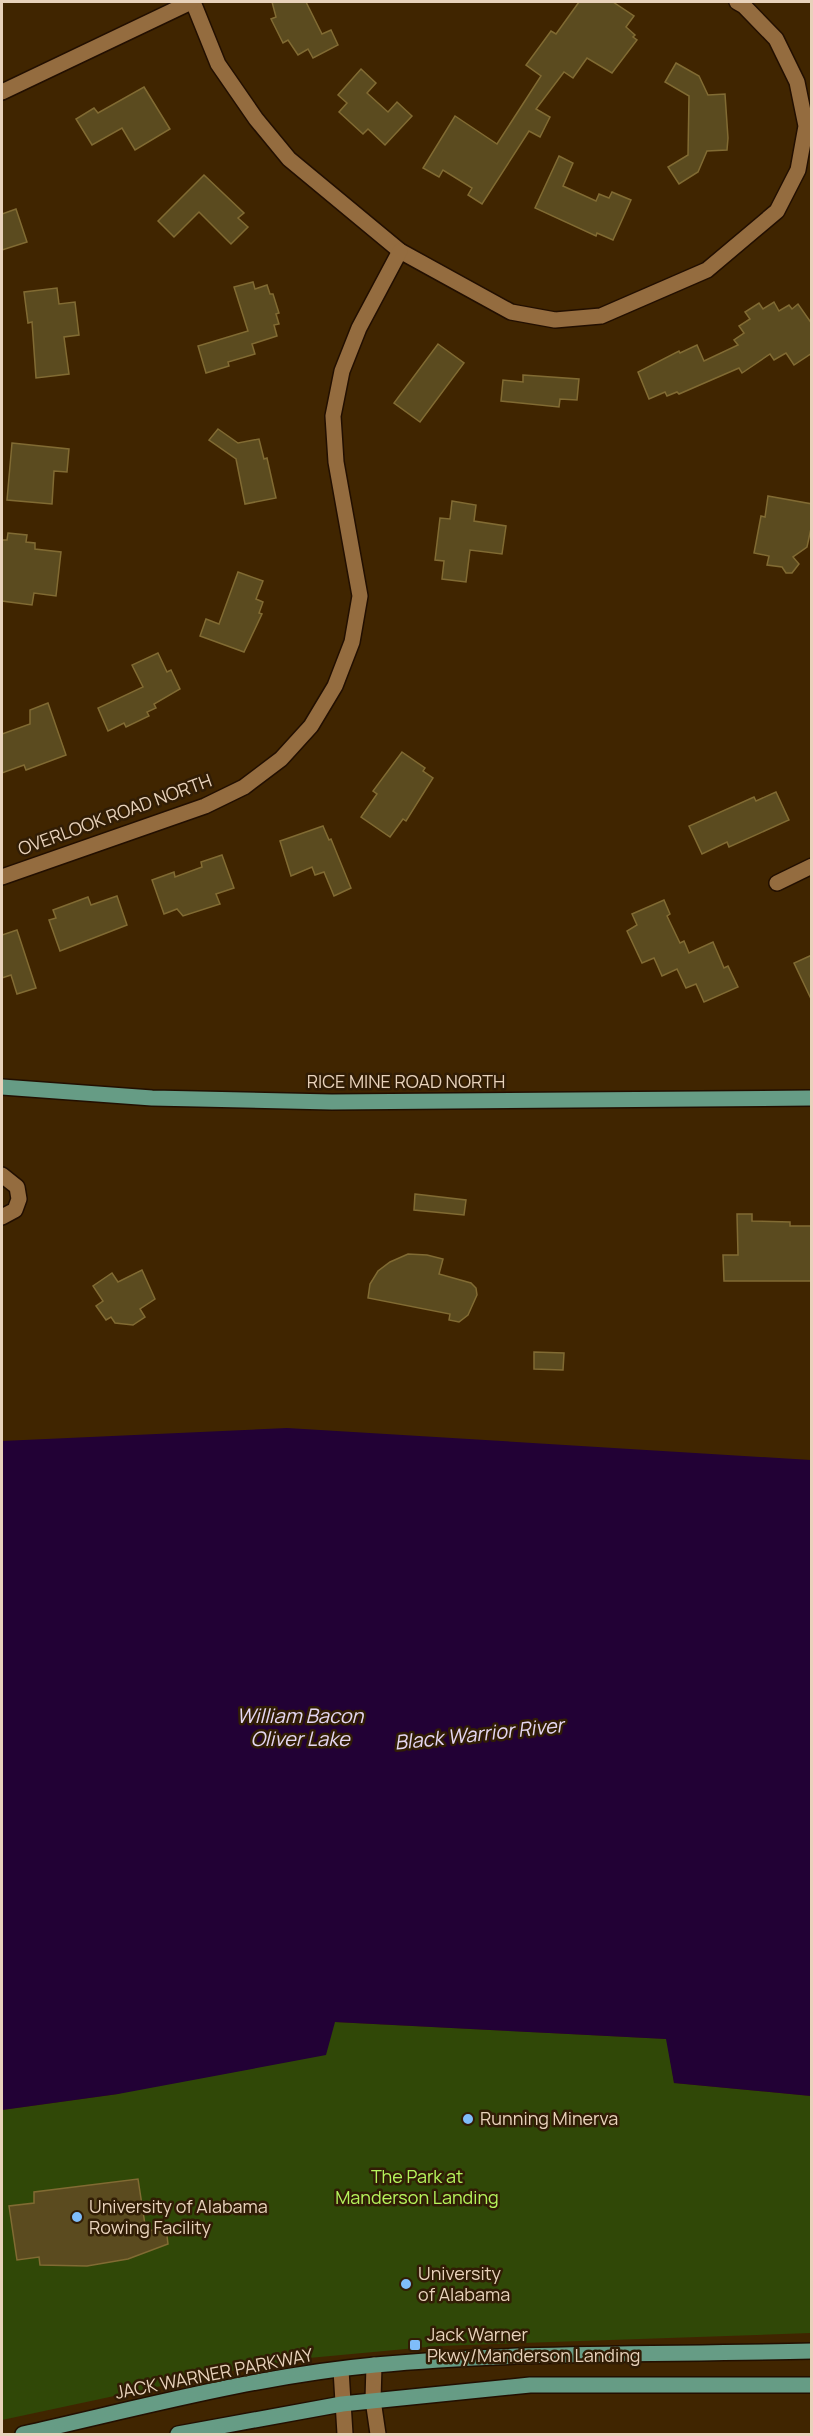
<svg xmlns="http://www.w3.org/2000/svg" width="813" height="2436" font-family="Manrope,sans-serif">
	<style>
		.green { fill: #304807 }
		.water { fill: #220135 }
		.building { fill: #5b4b1f; stroke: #816b33; stroke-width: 1.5 }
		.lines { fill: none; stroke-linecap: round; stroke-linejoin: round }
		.minor-casing { stroke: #220f00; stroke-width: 18 }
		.major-casing { stroke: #220f00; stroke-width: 18 }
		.minor { stroke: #946c3f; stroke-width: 15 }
		.major { stroke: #669c85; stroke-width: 15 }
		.poi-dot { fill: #7fbdfa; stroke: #311d05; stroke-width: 2 }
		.labels { text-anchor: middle; stroke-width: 5; stroke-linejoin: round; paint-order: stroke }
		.street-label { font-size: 18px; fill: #e8d2bb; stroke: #311d05 }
		.poi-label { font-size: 18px; fill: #e8d2bb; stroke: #311d05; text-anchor: start }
		.park-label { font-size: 18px; fill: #b6f55c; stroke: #311d05 }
		.water-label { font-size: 20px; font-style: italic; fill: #e5d7f2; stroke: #311d05 }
	</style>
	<rect width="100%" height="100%" fill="#402500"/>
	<polygon class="green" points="335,2022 667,2039 674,2083 811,2096 811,2333 438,2346 309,2358 236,2370 2,2420 2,2110 118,2094"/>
	<polygon class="water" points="287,1428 811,1460 811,2096 674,2083 666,2039 335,2022 326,2055 118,2094 2,2110 2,1441"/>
	<g class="building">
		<polygon points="272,2 306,2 322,34 331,30 338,45 313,58 308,49 298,55 288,40 283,43 271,19 276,17"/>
		<polygon points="579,2 613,2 634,16 626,27 635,35 633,37 637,40 612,73 587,58 573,78 564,72 536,109 550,117 540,137 529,131 482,204 468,195 472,188 443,170 439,177 423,168 455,116 497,144 541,76 526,65 551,31 556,34"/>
		<polygon points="676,63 699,76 708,95 725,94 728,138 727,150 707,151 698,172 679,184 668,167 688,155 689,96 665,82"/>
		<polygon points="361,69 376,83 367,93 388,112 397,102 412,116 385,145 368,129 363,134 339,112 347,103 338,95"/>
		<polygon points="144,87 170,129 135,150 122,128 92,145 76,119 94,108 98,113"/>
		<polygon points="559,156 573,163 563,186 596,201 599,194 609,198 612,192 631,200 613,240 597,233 596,236 535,208"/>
		<polygon points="204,175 244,213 238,218 248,227 231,244 199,212 174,237 158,221"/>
		<polygon points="16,209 27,242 2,250 2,214"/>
		<polygon points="253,282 255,289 267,285 270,294 273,294 279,313 276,314 279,324 274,325 277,336 252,344 255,354 228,362 229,366 206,373 198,346 248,331 234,287"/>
		<polygon points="57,288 59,304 75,302 79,335 64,337 69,374 36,378 32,322 28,323 24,292"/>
		<polygon points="774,302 779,311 789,305 792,309 798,304 812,324 812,353 794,365 786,353 774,360 770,354 742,373 739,368 679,394 677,392 667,396 665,392 649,399 638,372 679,351 680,353 697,345 704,361 738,345 734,340 744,333 739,326 750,319 745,312 759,303 763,309"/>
		<polygon points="438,344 464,363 420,422 394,403"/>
		<polygon points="523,375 579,379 577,400 560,399 559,407 501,401 503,380 523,382"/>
		<polygon points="218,429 238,443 259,439 264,459 267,458 276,498 245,504 236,459 209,440"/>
		<polygon points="12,443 69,449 67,472 54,471 52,504 7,500"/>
		<polygon points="768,496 812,504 812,524 807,547 793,557 799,564 792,573 786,573 782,567 767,565 769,556 754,553 761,516 765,517"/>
		<polygon points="452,501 476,505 474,521 506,526 502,554 470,550 466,582 442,579 444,561 435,560 440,518 450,519"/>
		<polygon points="8,533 27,535 26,542 35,543 35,549 61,552 56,596 34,593 32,605 2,601 2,540 7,540"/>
		<polygon points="238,572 263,581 256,599 263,602 259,613 262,614 244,652 200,636 206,619 219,624"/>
		<polygon points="158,653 167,672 171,670 180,689 154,704 156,708 147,712 149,716 126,727 124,723 108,731 98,708 143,687 132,665"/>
		<polygon points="48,703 66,755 26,770 24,765 2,773 2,734 30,724 30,710"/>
		<polygon points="402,752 425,768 423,771 433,778 406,821 403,819 390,837 361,817 377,794 373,791"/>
		<polygon points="776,792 789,820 729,847 727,842 702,854 689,826 754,797 756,801"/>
		<polygon points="323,826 329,840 331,839 351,888 334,896 324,872 315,875 312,867 291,876 280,841"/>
		<polygon points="222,855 234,888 216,894 220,904 183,916 177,909 164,914 152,880 174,872 175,877 202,867 201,862"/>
		<polygon points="117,896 127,925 60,951 49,920 56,918 53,910 88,897 91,905"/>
		<polygon points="664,900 670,914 667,916 680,943 684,941 689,953 713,942 724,968 728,966 738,987 704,1002 696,984 686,988 677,969 662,976 654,958 642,963 627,931 637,925 632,914"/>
		<polygon points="17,930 36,988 17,994 11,975 2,978 2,935"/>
		<polygon points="812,955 812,1001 794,963"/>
		<polygon points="415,1194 466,1200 464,1215 414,1210"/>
		<polygon points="737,1214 752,1214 752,1221 790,1222 790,1226 812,1226 812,1281 724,1281 723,1255 738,1255"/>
		<polygon points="408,1254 427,1255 443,1259 439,1274 471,1283 476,1288 477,1295 468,1315 459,1322 449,1320 450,1314 368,1298 370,1284 378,1271 390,1262"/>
		<polygon points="142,1270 155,1299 140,1309 145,1317 133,1325 115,1323 111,1317 106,1320 96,1306 103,1301 93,1286 112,1273 118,1282"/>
		<polygon points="534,1352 564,1353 563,1370 534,1369"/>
		<polygon points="138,2179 146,2231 166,2228 168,2244 128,2259 87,2266 40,2265 39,2257 17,2260 9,2206 34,2203 34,2192"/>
	</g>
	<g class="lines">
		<g class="minor-casing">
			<g id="minor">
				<polyline points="193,2 218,64 256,119 289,159 400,251 511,312 555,320 601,316 707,270 777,211 798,170 806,126 797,82 776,39 744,6 737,2"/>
				<polyline points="2,92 191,2"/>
				<polyline points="2,877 205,806 244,787 281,759 311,726 335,686 352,642 360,596 336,462 333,416 342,371 359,328 400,251"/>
				<polyline points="777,883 812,866"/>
				<polyline points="2,1175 17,1187 19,1199 15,1210 2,1217"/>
				<polyline points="374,2365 373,2400 378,2434"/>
				<polyline points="341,2370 345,2434"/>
			</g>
		</g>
		<g class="major-casing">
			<g id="major">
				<polyline points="2,1087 152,1098 332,1102 812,1098"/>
				<path d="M23 2434C139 2408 256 2376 375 2365 519 2351 666 2355 812 2351"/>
				<polyline points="178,2434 342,2404 530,2385 812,2385"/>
			</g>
		</g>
		<use href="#minor" class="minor"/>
		<use href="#major" class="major"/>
	</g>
	<g class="poi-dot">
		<circle cx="468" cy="2119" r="6"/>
		<circle cx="77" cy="2217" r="6"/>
		<circle cx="406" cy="2284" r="6"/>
		<rect x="409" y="2339" width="12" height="12" rx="3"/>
	</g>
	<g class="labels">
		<g class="street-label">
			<text transform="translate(115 815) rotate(-20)" y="6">OVERLOOK ROAD NORTH</text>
			<text x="406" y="1088">RICE MINE ROAD NORTH</text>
			<text transform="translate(214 2374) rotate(-11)" y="6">JACK WARNER PARKWAY</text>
		</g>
		<g class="poi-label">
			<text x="480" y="2125">Running Minerva</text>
			<text x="89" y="2213">University of Alabama<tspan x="89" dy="21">Rowing Facility</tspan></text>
			<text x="418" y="2280">University<tspan x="418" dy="21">of Alabama</tspan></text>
			<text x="427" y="2341">Jack Warner<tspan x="427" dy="21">Pkwy/Manderson Landing</tspan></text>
		</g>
		<g class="park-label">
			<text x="417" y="2183">The Park at<tspan x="417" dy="21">Manderson Landing</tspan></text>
		</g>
		<g class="water-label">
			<text x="300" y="1723">William Bacon<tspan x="300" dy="23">Oliver Lake</tspan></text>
			<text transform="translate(479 1734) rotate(-6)" y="7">Black Warrior River</text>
		</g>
	</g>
	<rect width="813" height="2436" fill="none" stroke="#e8d2bb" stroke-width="6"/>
</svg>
